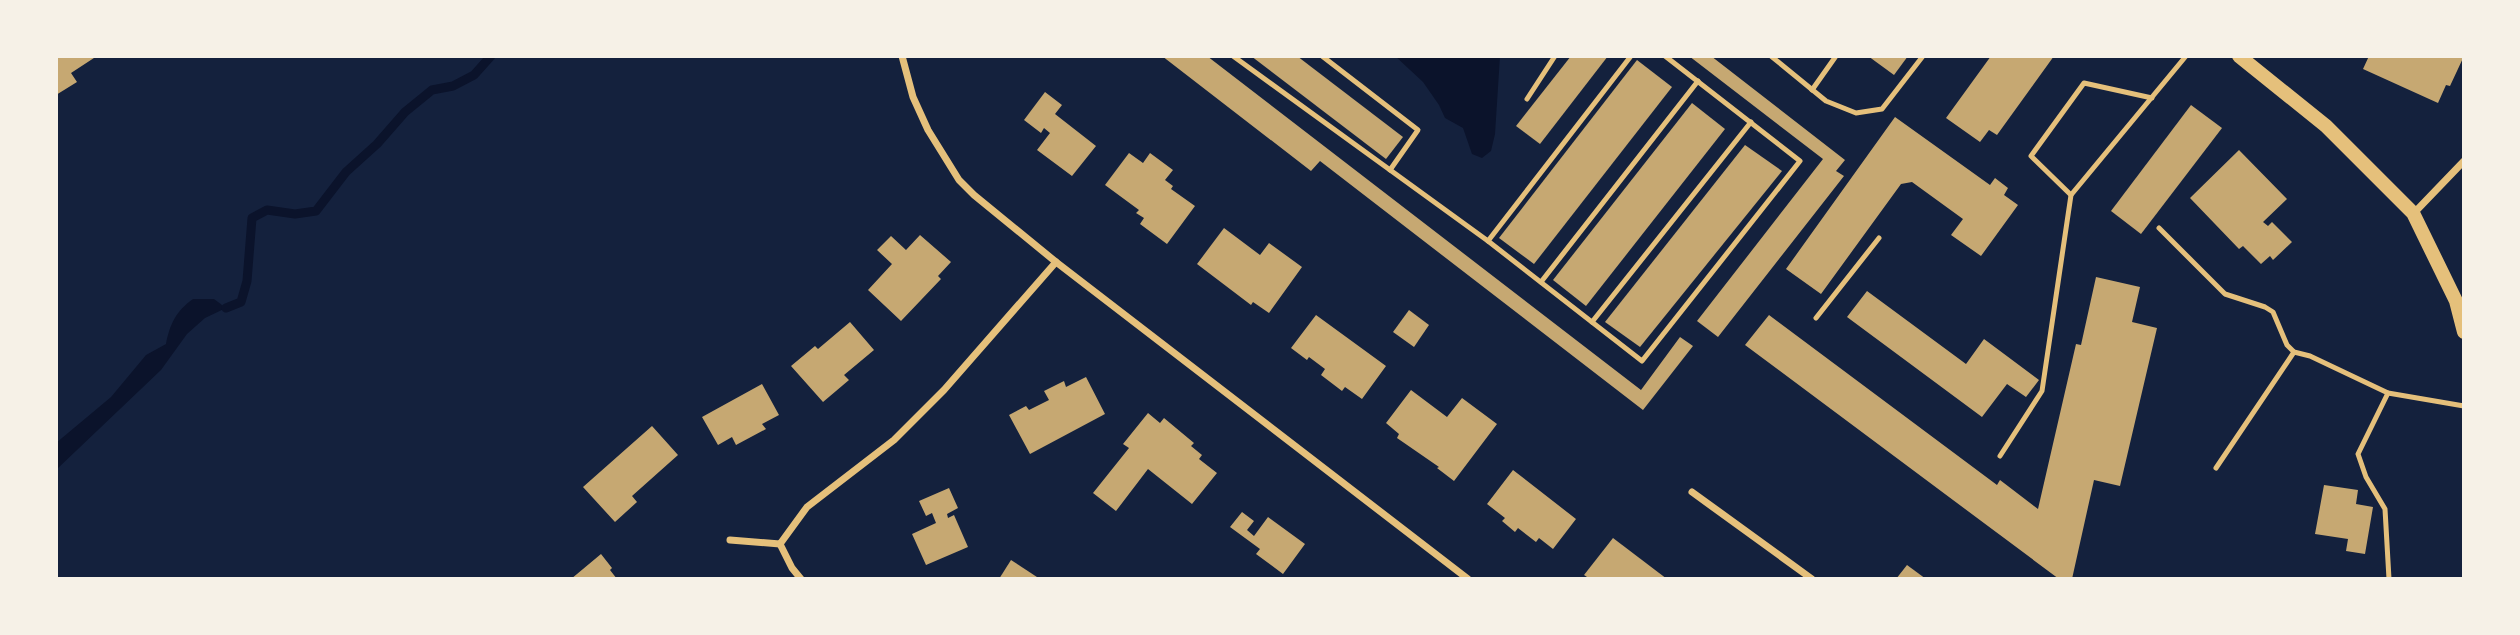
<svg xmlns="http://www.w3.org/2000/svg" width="2520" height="635" font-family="'Asap Condensed',sans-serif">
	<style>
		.water { fill: #0b132b }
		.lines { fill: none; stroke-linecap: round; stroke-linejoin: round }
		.stream { stroke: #0b132b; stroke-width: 9 }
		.building { fill: #c6a872 }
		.service { stroke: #e5c07b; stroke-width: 5 }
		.minor { stroke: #e5c07b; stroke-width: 7 }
		.secondary { stroke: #e5c07b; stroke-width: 14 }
	</style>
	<rect width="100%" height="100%" fill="#14213d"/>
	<g class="water">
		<polygon points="1395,56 1500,56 1495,134 1491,151 1482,158 1472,154 1463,128 1445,118 1439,105 1423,82"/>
		<path d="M193 299H214L226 308 205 318 187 334 161 370 56 470V443L111 397 146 355 166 344C170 324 176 311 193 299Z"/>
	</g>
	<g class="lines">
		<polyline class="stream" points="226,308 241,302 247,281 252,218 267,210 295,214 316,211 346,172 377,144 405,112 432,90 453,86 474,75 491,56"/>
	</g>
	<g class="building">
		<polygon points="56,56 97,56 71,73 77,82 56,95"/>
		<polygon points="1162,56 1207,56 1641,390 1680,337 1693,346 1643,410 1320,161 1311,171"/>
		<polygon points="1251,56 1297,56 1403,137 1386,159"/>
		<polygon points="1571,56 1608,56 1540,144 1516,126"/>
		<polygon points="1689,56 1711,56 1845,160 1836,171 1844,176 1718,337 1697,321 1823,159"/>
		<polygon points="1868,56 1908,56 1894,75"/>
		<polygon points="1991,56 2054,56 1997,135 1989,130 1980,142 1946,118"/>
		<polygon points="2369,56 2464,56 2450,86 2446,85 2438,103 2363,69"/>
		<polygon points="1637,60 1672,87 1534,264 1499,238"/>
		<polygon points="1045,92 1062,105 1055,114 1096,146 1072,176 1037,150 1050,133 1044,128 1041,133 1024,120"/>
		<polygon points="1692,103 1725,129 1586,306 1553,280"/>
		<polygon points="2191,105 2222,128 2141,234 2111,211"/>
		<polygon points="1895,117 1990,185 1995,178 2008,188 2004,195 2018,205 1981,256 1951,235 1963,219 1912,182 1901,184 1821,294 1786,269"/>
		<polygon points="1745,145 1782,171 1640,347 1605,322"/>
		<polygon points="2239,150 2287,199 2263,222 2268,226 2272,222 2292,242 2273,260 2270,256 2261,264 2243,246 2239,249 2190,198"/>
		<polygon points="1129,153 1143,163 1150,153 1173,170 1165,180 1173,186 1171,189 1195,206 1167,244 1140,224 1144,218 1136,213 1139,210 1105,185"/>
		<polygon points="1224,228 1260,255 1269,243 1302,267 1269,313 1253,302 1251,305 1197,264"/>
		<polygon points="920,235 951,262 938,276 941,279 901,321 868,290 892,264 877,250 891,236 906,250"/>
		<polygon points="2096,277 2140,287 2132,322 2157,328 2120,486 2094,480 2072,579 2059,579 1745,345 1769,315 1997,485 2000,480 2038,509 2076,344 2081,345"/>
		<polygon points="1867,291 1966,364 1984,339 2039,380 2026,397 2007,384 1982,417 1847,317"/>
		<polygon points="1409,310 1429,325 1414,347 1393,332"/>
		<polygon points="1316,315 1386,366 1362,399 1345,387 1342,391 1321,375 1325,369 1309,357 1307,360 1291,348"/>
		<polygon points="850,322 874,350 844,375 849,380 823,402 791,366 815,346 818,349"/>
		<polygon points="1086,377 1105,414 1030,454 1009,415 1026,406 1029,410 1049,400 1044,391 1064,381 1066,387"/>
		<polygon points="762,384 779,415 762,424 766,429 736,445 732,437 718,445 702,417"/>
		<polygon points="1411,390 1447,417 1462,398 1497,424 1454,481 1437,468 1439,467 1397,438 1399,434 1386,423"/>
		<polygon points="1148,413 1160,423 1164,418 1194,443 1191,446 1202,455 1199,459 1217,473 1192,504 1148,469 1116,511 1093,493 1129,448 1123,444"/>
		<polygon points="652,426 678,455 632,496 637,502 615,522 583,487"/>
		<polygon points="1513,470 1576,519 1553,549 1539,538 1536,542 1518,528 1515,532 1502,521 1505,518 1487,504"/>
		<polygon points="2324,485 2358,490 2356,504 2373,507 2365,554 2346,551 2348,539 2315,534"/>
		<polygon points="949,488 958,508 947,514 948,518 954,515 968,547 926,565 912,534 936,523 932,513 926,516 919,501"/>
		<polygon points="1242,512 1254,521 1247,530 1254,536 1268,517 1305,544 1283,574 1256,554 1260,549 1230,527"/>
		<polygon points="1613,538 1667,579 1590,579 1584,575"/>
		<polygon points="601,554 612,568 610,570 617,579 571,579"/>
		<polygon points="1011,560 1040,579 999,579"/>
		<polygon points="1907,565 1926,579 1896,579"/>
	</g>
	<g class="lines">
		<g class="service">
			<polyline points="1233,56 1488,241 1631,56"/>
			<polyline points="1322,56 1418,130 1390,170"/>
			<polyline points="1771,56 1826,101 1856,113 1882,109 1923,56"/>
			<polyline points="1812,90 1836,56"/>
			<polyline points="1527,99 1555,56"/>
			<polyline points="2071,195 2031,156 2084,83 2152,98"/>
			<polyline points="2159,228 2225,294 2265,307 2273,312 2287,345 2294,352 2310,356 2388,393 2464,406"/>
			<polyline points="1488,241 1642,361 1800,161 1665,56"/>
			<polyline points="1541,282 1698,81"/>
			<polyline points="1816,318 1879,238"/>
			<polyline points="1592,322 1751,122"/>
			<polyline points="2388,393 2358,454 2366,477 2385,509 2389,579"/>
			<polyline points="2000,456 2042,391 2071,195 2186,56"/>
			<polyline points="2216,468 2294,352"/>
		</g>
		<g class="minor">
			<polyline points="902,56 913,97 928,130 959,180 974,195 1056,262 1468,579"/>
			<polyline points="2414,213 2464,161"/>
			<polyline points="1692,492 1812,579"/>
			<polyline points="730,540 780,544 807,507 894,440 944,390 1056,262"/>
			<polyline points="780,544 792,568 801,579"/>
		</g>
		<polyline class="secondary" points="2239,56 2326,126 2413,213 2456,301 2464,332"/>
	</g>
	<rect width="2520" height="635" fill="none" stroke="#f6f1e7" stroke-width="116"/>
</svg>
